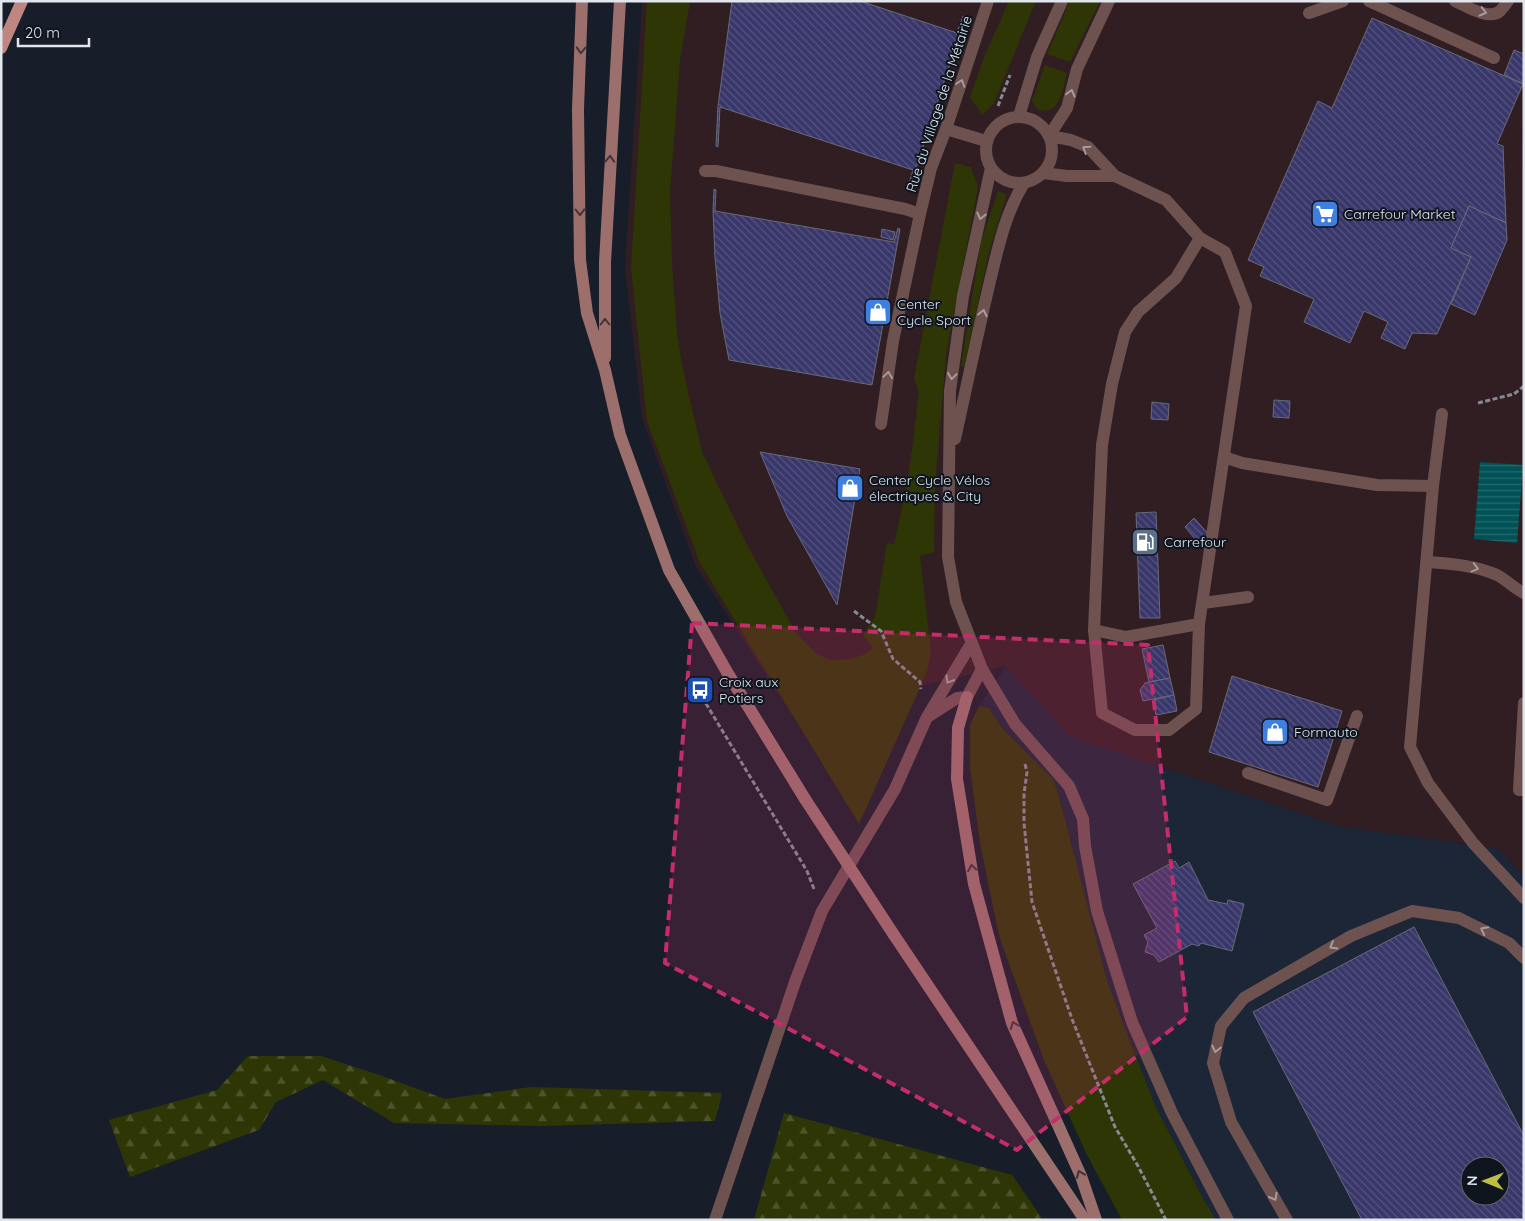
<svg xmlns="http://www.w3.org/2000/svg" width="1525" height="1221" font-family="Quicksand,sans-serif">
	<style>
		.commercial { fill: #311e23 }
		.built { fill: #1c2636; fill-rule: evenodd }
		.green { fill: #2f3605 }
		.forest { fill: url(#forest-firs) }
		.water { fill: url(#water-rules) }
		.building { fill: url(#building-back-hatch); stroke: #696a79; fill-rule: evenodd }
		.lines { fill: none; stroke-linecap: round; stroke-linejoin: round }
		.path { stroke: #858b94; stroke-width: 3; stroke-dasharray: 5 2.5; stroke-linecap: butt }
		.lane { stroke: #6e5250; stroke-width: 12 }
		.street { stroke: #6e5250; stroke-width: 12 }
		.secondary { stroke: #9c6f6c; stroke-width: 12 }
		.primary { stroke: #bf8581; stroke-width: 12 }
		.secondary-bridge { stroke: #9c6f6c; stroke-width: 12 }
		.oneway { stroke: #a89c9e }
		.oneway2 { stroke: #40343a }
		.marked { fill: #c52d6a; fill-opacity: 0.2; stroke: #c52d6a; stroke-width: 4; stroke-dasharray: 10 6; stroke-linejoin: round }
		.labels { text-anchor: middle; stroke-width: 4; stroke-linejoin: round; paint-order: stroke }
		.street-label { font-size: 14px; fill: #e1e6ed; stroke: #0e151f }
		.poi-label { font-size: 14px; fill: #e1e6ed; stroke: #0e151f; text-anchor: start }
	</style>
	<defs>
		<pattern id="forest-firs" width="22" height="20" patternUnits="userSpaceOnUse" patternTransform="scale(1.25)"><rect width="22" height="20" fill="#2f3605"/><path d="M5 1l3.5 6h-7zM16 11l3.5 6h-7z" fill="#4d532a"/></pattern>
		<pattern id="water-rules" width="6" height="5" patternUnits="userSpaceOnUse" patternTransform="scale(1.25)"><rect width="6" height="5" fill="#005256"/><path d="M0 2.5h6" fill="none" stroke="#256b6f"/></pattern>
		<pattern id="building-back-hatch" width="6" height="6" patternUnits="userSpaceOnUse" patternTransform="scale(1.25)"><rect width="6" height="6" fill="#39376a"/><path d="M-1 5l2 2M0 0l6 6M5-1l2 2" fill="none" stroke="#555480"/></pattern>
	</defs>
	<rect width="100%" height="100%" fill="#171e29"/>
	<polygon class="commercial" points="642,1 1524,1 1524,126 1521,128 1524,193 1524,877 1499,849 1338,826 1070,737 1006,666 793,716 696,567 642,418 625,268"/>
	<path class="built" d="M1006 666 1070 737 1338 826 1499 849 1524 877V1220H1216L1198 1189 1155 1105 1108 984 1057 789 1052 778 1003 729 989 708 979 706ZM1470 1166H1500V1196H1470Z"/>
	<g class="green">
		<polygon points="647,1 690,1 680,60 670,191 672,264 677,333 682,365 702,452 747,545 796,633 817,654 830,660 851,659 863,655 873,648 863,635 875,617 887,543 894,544 908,481 919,392 914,379 955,163 971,167 978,187 946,355 935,485 934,552 920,556 931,651 927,672 859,824 700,563 647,421 631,269"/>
		<polygon points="1009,1 1036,1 994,103 982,115 970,97 985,55"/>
		<polygon points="1070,1 1100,1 1070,62 1047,54"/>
		<path d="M1045 65 1067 73C1063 89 1061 115 1038 110L1032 101Z"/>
		<polygon points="998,191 1006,194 1006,197 989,252 964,367 961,366 981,242"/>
		<polygon points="979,706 989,708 1003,729 1052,778 1057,789 1108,984 1155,1105 1198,1189 1216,1220 1122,1220 1086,1153 1044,1060 999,936 980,843 970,768 970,725"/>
	</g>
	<g class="forest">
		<polygon points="248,1056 321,1056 382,1076 445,1099 531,1087 722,1093 715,1121 541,1126 394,1123 323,1080 276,1102 259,1130 130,1177 109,1120 217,1090"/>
		<polygon points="784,1113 1012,1175 1043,1220 754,1220"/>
	</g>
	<polygon class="water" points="1480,462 1523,465 1517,543 1474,539"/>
	<g class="building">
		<polygon points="732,1 860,1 957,33 963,16 965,17 910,187 908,187 913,170 720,107 718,147 716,146 718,106"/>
		<polygon points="1372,18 1523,84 1497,144 1503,146 1506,223 1469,206 1451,248 1471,257 1437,334 1412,333 1405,349 1381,338 1388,322 1364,311 1350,343 1304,322 1314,299 1260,276 1264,267 1248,260 1318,101 1332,108"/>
		<polygon points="1514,50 1524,54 1524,84 1504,75"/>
		<polygon points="714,189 716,190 715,211 894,242 898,228 900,229 872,385 729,360 720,313 715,257 713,211"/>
		<polygon points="1469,206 1506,223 1507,240 1475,315 1451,304 1471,257 1451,248"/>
		<polygon points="882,229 895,232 893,240 881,237"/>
		<polygon points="1274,400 1290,401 1289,418 1273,417"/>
		<polygon points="1152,402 1169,404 1168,420 1151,419"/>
		<polygon points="760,452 860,469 837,605 787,516"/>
		<polygon points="1156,512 1160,618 1140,618 1136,513"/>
		<polygon points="1194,518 1211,537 1201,546 1185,527"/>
		<polygon points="1163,645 1170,678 1149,682 1142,649"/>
		<polygon points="1232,676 1342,711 1318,787 1209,752"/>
		<polygon points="1170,678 1174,695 1143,701 1140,690 1145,683"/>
		<polygon points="1174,695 1177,711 1156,715 1153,700"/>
		<polygon points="1175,861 1179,868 1189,862 1208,900 1227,904 1228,900 1244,904 1232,951 1201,943 1199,946 1192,944 1159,962 1154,955 1145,952 1148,942 1144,935 1157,928 1133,884"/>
		<path d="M1414 927 1524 1136V1220H1362L1253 1012ZM1470 1166H1500V1196H1470Z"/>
	</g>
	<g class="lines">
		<g class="path">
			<polyline points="998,106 1010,75"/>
			<polyline points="1478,403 1514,394 1524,386"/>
			<polyline points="854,611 881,631 893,659 920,682 921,689"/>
			<polyline points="702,697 807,871 814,889"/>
			<polyline points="1025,764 1027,772 1024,794 1024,823 1032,902 1072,1019 1115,1127 1138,1166 1166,1220"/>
		</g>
		<g class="lane">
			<polyline points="1369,1 1494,58"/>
			<path d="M1455 1C1466 6 1489 21 1500 11 1503 8 1506 4 1508 1"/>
			<polyline points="1309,13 1343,1"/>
			<polyline points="946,129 986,141"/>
			<polyline points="1049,136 1071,140 1088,147 1115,176 1166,200 1200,238"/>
			<polyline points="705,171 716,171 905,209 920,214"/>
			<polyline points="1043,173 1067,176 1115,176"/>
			<polygon points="1200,238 1225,252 1246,306 1199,624 1126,637 1094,630 1102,445 1112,384 1125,332 1138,312 1176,278"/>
			<polyline points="881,424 893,341 920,214 931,168 946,129 988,1"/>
			<polyline points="1224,457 1242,463 1377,485 1433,486"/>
			<path d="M1427 562C1451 564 1475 565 1497 575 1507 580 1513 588 1524 593"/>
			<polyline points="1203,603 1248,597"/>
			<polyline points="1094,630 1102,713 1135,730 1169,730 1196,709 1199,624"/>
			<polyline points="1524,703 1519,790 1524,790"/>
			<polyline points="1248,773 1327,800 1357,716"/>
			<polyline points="1287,1220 1231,1122 1213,1063 1221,1026 1244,998 1351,936 1412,911 1459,918 1509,943 1524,958"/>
		</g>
		<g class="street">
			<polyline points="1019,116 1037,57 1062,1"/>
			<circle cx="1019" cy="150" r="33"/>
			<polyline points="1049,136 1067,108 1077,69 1109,1"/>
			<polyline points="991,168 963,296 950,391 948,557 956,602 982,669 1015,724 1069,786 1083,819 1085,846 1097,911 1132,1022 1172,1113 1228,1220"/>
			<polyline points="1442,414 1433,486 1410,747 1428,783 1473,843 1524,898"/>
			<path d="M955 439C967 385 978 331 991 277 999 244 1006 212 1024 183"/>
			<polyline points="929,716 957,698 967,697 982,669"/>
			<polyline points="715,1220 795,982 822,911 895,789 927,717 971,644"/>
		</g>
		<g class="secondary">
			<polyline points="582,1 578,109 580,260 587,313 605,370 620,435 669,570 727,672 805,799"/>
			<polyline points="605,358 605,262 620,1"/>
			<polyline points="967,697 958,728 957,779 974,884 1012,1023 1081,1176 1096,1220"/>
			<polyline points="894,935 1085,1220"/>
		</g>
		<polyline class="primary" points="1,48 22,1"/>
		<polyline class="secondary-bridge" points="805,799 894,935"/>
	</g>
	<defs><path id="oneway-chevron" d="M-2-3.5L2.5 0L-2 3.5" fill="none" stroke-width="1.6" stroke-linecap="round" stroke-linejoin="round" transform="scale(1.25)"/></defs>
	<g class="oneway">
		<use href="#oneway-chevron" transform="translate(1483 12) rotate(14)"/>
		<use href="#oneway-chevron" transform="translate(961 83) rotate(-72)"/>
		<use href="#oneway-chevron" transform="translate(1071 93) rotate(-75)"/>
		<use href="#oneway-chevron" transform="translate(1086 149) rotate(-147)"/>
		<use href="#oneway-chevron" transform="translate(981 216) rotate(103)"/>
		<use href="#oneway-chevron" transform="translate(983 313) rotate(-78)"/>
		<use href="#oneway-chevron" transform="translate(888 375) rotate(-82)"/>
		<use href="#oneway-chevron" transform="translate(952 376) rotate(98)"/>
		<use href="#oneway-chevron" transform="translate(1475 568) rotate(15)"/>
		<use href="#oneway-chevron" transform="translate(949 680) rotate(121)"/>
		<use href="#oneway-chevron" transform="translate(1484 930) rotate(-153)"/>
		<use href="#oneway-chevron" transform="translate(1333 946) rotate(150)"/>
		<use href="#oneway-chevron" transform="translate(1216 1049) rotate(103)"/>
		<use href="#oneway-chevron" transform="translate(1274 1197) rotate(60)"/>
	</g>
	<g class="oneway2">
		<use href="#oneway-chevron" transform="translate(581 50) rotate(92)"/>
		<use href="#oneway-chevron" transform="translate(610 159) rotate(-87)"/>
		<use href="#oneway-chevron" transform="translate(580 212) rotate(89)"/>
		<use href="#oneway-chevron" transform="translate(605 322) rotate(-90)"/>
		<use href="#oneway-chevron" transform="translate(972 868) rotate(-99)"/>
		<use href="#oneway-chevron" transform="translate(1014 1025) rotate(-111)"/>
		<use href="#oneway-chevron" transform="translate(1080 1174) rotate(-112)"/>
	</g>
	<path class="marked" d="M692 623 1148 645 1187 1017 1017 1150 665 963Z"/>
	<defs>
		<g id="supermarket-square" transform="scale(1.4375)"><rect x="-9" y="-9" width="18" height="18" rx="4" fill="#3f7fe0" stroke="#0e151f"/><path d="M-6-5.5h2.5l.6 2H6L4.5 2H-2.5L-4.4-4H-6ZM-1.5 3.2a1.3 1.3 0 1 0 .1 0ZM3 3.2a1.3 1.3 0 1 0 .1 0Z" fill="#fff"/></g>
		<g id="shop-square" transform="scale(1.4375)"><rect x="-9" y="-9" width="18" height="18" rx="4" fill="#3f7fe0" stroke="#0e151f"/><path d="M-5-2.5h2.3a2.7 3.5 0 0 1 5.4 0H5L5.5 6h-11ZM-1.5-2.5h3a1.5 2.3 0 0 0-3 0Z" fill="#fff"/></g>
		<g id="fuel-square" transform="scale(1.4375)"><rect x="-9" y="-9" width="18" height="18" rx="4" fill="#5c6f8a" stroke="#0e151f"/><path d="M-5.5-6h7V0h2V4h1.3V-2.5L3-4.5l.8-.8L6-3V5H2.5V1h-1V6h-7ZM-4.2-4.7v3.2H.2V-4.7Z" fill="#fff"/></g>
		<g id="bus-square" transform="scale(1.4375)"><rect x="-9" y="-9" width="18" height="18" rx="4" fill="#1a4fb4" stroke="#0e151f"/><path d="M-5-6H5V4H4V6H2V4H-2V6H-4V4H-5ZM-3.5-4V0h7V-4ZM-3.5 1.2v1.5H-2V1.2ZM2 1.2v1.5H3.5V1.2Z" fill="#fff"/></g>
	</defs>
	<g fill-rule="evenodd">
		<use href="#supermarket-square" x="1325" y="214"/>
		<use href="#shop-square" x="878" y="312"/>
		<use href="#shop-square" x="850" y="488"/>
		<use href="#fuel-square" x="1145" y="542"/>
		<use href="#bus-square" x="700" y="690"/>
		<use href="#shop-square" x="1275" y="732"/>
	</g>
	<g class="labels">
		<g class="street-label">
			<text transform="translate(939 104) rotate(-72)" y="5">Rue du Village de la Métairie</text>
		</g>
		<g class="poi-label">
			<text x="1344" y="219">Carrefour Market</text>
			<text x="897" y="309">Center<tspan x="897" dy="16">Cycle Sport</tspan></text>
			<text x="869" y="485">Center Cycle Vélos<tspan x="869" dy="16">électriques &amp; City</tspan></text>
			<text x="1164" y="547">Carrefour</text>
			<text x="719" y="687">Croix aux<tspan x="719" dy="16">Potiers</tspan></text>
			<text x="1294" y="737">Formauto</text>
		</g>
	</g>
	<rect width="1525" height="1221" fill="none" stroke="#e1e6ed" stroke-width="5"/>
	<g transform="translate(1485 1181) rotate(271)"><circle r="24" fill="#0e151f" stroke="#626971"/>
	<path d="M0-4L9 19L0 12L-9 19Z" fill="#bcbf43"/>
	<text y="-8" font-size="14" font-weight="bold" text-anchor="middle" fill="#e1e6ed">N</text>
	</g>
	<path d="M18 38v8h71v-8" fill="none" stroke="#e1e6ed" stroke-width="2.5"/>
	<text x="25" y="38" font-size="15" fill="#e1e6ed" stroke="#0e151f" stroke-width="4" paint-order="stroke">20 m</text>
</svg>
